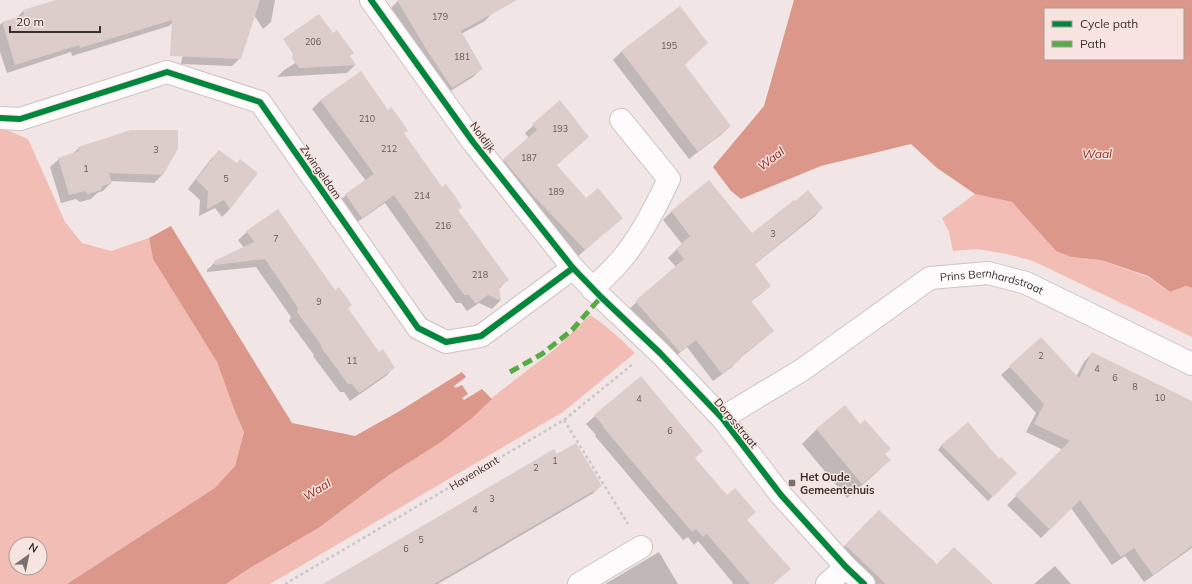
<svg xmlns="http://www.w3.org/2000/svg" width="1192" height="584" font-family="Mulish,sans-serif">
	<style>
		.green { fill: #f2bdb4; fill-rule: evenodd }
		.water { fill: #dc978b; fill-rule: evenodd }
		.shadow { fill: #0003 }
		.building { fill: #ddcdca }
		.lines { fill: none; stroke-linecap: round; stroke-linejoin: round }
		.minor-casing { stroke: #cdc4c3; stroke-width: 24 }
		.path { stroke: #cac7c5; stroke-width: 2.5; stroke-dasharray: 3 3; stroke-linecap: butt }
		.minor { stroke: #fdfbfb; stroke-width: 22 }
		.quiet { stroke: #55ab44; stroke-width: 5; stroke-dasharray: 10 5; stroke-linecap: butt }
		.cycleway-casing { stroke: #f7e3df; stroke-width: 8 }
		.cycleway { stroke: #00873e; stroke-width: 6 }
		.poi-dot { fill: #78706e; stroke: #f7e3df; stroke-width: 1.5 }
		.labels { text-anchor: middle; stroke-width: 3; stroke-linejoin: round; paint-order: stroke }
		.number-label { font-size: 9px; fill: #635a58 }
		.street-label { font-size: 11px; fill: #37302e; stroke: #f7e3df }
		.poi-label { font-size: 11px; font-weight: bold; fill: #37302e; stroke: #f7e3df; text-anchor: start }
		.water-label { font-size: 12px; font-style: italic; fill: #962518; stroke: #f7e3df }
	</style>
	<rect width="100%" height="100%" fill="#f1e6e5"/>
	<g class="green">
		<path d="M0 127 28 139 65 222 82 243 111 251 149 238 153 259 217 362 235 412 244 432 235 466 215 489 67 584H0ZM16 544H40V568H16Z"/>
		<polygon points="975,194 1012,202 1056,251 1071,257 1101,260 1148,277 1170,292 1186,286 1192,288 1192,337 1033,261 1007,254 977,249 953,251 949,232 942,218"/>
		<path d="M590 315C607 326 621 339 635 353L563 412 270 584H226L250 568 320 527 389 475 440 443 472 418 494 396 555 349Z"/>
	</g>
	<g class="water">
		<path d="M794 0H1192V288L1186 286 1170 292 1148 276 1101 260 1071 257 1056 251 1012 202 975 194 937 168 911 144 821 166 741 199 731 191 713 167 764 106ZM1045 9H1183V59H1045Z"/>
		<polygon points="171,226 292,423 355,436 398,412 462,372 466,377 454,386 455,388 462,385 468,394 462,398 464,400 482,389 492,399 472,418 440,443 389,475 320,527 250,568 226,584 67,584 215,488 235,466 244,432 235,412 217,362 153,259 149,238"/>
	</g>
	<g class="shadow">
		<polygon points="75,0 172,0 178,18 169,26 72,56 71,52 7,73 0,52 0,25 2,23 16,18 23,11"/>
		<polygon points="192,0 275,0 271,22 263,29 254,15 240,58 232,66 181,64"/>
		<polygon points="399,0 486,0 493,12 485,21 461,34 481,69 473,77 444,95 390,9"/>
		<polygon points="680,7 707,43 683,65 730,126 722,134 689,159 613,60 621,52"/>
		<polygon points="340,36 349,57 355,65 347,73 277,77 284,70"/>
		<polygon points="360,73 507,280 499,289 500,301 492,309 479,303 467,311 461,303 456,303 385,203 353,225 337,203 346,195 366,181 312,109 320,101"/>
		<polygon points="560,102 556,166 586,200 622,218 576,258 495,168 529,138 525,133"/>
		<polygon points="79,148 163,174 154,183 111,181 111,183 103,191 97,193 91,199 80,202 76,199 61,203 50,167 59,159 71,155"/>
		<polygon points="219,151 237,164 257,173 230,209 222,217 215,208 199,216 200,200 188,189 211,159"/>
		<polygon points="822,208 814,217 754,265 770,286 761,294 750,302 772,331 764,339 740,358 732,367 713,381 687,347 671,360 628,310 676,267 668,258 682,244 663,220 672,211 751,234"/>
		<polygon points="278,211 378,353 394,367 386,376 350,401 344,392 340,392 313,356 314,355 289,321 291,317 256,267 207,272 207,270 215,262 244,248 238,240 247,232"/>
		<polygon points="1092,353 1192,402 1192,548 1144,582 1125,556 1112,565 1071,508 1041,538 1007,505 1063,450 1026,432 1036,413 1001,375 1010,367 1076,377 1084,362"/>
		<polygon points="844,407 889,460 875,474 847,498 802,444 816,430"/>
		<polygon points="595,416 694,459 789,569 773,584 732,584 733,583 698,541 694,545 688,537 683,540 595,436 596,435 586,424"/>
		<polygon points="942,445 1016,473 988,501 938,450"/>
		<polygon points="556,455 601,486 592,494 438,584 327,584"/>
		<polygon points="870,519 937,566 991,584 864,584 837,554"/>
		<polygon points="659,552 678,584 605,584"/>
		<polygon points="1055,566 1071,584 1034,584"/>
	</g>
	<g class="building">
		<polygon points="56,0 260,0 241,59 170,56 172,20 80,48 79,45 15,65 2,22 24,15 23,10"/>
		<polygon points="397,0 517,0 461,31 483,69 452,88 426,49"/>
		<polygon points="680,6 708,43 700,50 685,65 731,126 698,152 621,51"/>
		<polygon points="319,14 333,33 337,30 354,53 350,56 356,65 299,68 292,58 293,54 283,39"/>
		<polygon points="361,71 388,110 391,107 400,119 408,131 404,133 442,187 446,184 455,196 462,207 458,210 509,280 499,287 501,301 488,295 476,304 469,295 464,295 394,195 362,218 345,194 374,174 320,100"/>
		<polygon points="560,100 589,137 557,165 586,198 598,188 623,218 585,250 533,195 503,159 537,130 532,124"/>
		<polygon points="131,130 178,130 178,149 163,175 109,173 112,183 102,186 101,190 88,194 85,191 69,195 58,158 79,151 78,147"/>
		<polygon points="219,150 237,163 240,159 258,173 230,209 224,200 207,209 208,191 196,180"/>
		<polygon points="709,180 752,233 794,200 795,201 808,190 823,208 755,264 771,286 751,301 774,331 740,357 741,359 722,374 696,340 680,352 635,301 684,259 676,249 690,236 671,211"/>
		<polygon points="278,209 335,290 339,287 352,305 348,308 379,352 383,349 395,368 359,393 352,384 348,384 321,347 322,346 297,312 298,308 265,259 215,265 214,261 254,242 246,231"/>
		<polygon points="1041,337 1079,378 1092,352 1192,401 1192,546 1153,575 1134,548 1121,557 1080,500 1050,530 1015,495 1070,441 1034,424 1044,404 1009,366"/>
		<polygon points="641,376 703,451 695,458 727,495 735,488 756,512 747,520 791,569 773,584 750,584 707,534 703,537 696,529 692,532 603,427 604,427 594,415"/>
		<polygon points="845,405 860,424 865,420 891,449 885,454 891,460 862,484 816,429"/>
		<polygon points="968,422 999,459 1001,457 1017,473 993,497 941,445"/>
		<polygon points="576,443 602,486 434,584 323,584 554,449 557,454"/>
		<polygon points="879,510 937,564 954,547 993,584 886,584 845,545"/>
	</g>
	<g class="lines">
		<g class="minor-casing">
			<g id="minor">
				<polyline points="371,0 473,142 573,268 601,297 660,353 722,418 781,495 846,567 864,584"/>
				<polyline points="0,118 20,119 167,72 260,102 418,328 446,342 481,336 573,268"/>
				<path d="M592 289C604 278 615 268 625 255 643 232 656 206 669 179L621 120"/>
				<path id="s1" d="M722 418 802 370 930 278 988 273 1026 283 1192 364"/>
				<polyline points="579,584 641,547"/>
				<polyline points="827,584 846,567"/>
			</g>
		</g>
		<g class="path">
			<polyline points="564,420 628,524"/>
			<polyline points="285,584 564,420 633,364"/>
		</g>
		<use href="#minor" class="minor"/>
		<polyline class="quiet" points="510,372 542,354 572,330 601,297"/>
		<g class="cycleway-casing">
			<g id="cycleway">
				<polyline points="371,0 473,142 573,268 601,297 660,353 722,418 781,495 846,567 864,584"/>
				<polyline points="0,118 20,119 167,72 260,102 418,328 446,342 481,336 573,268"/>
			</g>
		</g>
		<use href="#cycleway" class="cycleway"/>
	</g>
	<rect class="poi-dot" x="788" y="479" width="8" height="8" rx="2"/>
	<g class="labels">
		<g class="number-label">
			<text x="440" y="20">179</text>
			<text x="313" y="45">206</text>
			<text x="669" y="49">195</text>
			<text x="462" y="60">181</text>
			<text x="367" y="122">210</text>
			<text x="560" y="132">193</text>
			<text x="389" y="152">212</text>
			<text x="156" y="153">3</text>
			<text x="529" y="161">187</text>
			<text x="86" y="172">1</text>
			<text x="226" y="182">5</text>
			<text x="556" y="195">189</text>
			<text x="422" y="199">214</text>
			<text x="443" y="229">216</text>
			<text x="773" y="237">3</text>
			<text x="276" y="242">7</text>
			<text x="480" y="278">218</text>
			<text x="319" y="305">9</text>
			<text x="1041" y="359">2</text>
			<text x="352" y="364">11</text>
			<text x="1097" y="372">4</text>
			<text x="1115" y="381">6</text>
			<text x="1135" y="390">8</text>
			<text x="1160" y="401">10</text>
			<text x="639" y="402">4</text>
			<text x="670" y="434">6</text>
			<text x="555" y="464">1</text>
			<text x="536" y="471">2</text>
			<text x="492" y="502">3</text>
			<text x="475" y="513">4</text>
			<text x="421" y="543">5</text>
			<text x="406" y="552">6</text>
		</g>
		<g class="street-label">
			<text transform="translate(483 137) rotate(53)" y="4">Noldijk</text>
			<text transform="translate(321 172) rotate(55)" y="4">Zwingeldam</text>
			<text dy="4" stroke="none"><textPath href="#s1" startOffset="314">Prins Bernhardstraat</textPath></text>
			<text transform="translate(736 423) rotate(50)" y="4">Dorpsstraat</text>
			<text transform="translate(474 473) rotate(-31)" y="4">Havenkant</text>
		</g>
		<g class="poi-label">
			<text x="800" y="481">Het Oude<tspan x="800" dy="13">Gemeentehuis</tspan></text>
		</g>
		<g class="water-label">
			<text x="1097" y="158">Waal</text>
			<text transform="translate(771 159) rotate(-38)" y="4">Waal</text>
			<text transform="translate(317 490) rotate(-32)" y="4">Waal</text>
		</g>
	</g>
	<rect x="1044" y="8" width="140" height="52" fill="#f7e3df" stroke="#aa9b98"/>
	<rect x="1052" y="21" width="20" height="6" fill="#00873e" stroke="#aa9b98"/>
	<text x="1080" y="28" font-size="12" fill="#37302e">Cycle path</text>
	<rect x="1052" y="41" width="20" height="6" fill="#55ab44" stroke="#aa9b98"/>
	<text x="1080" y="48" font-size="12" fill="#37302e">Path</text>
	<g transform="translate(28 556) rotate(33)"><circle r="19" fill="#f7e3df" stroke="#aa9b98"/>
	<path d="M0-3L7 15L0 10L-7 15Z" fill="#78706e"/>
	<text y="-6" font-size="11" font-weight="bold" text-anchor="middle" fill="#37302e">N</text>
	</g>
	<path d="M10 26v6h90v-6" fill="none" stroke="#37302e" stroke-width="2"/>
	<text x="16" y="26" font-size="12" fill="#37302e" stroke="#f7e3df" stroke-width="3" paint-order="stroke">20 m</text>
</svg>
